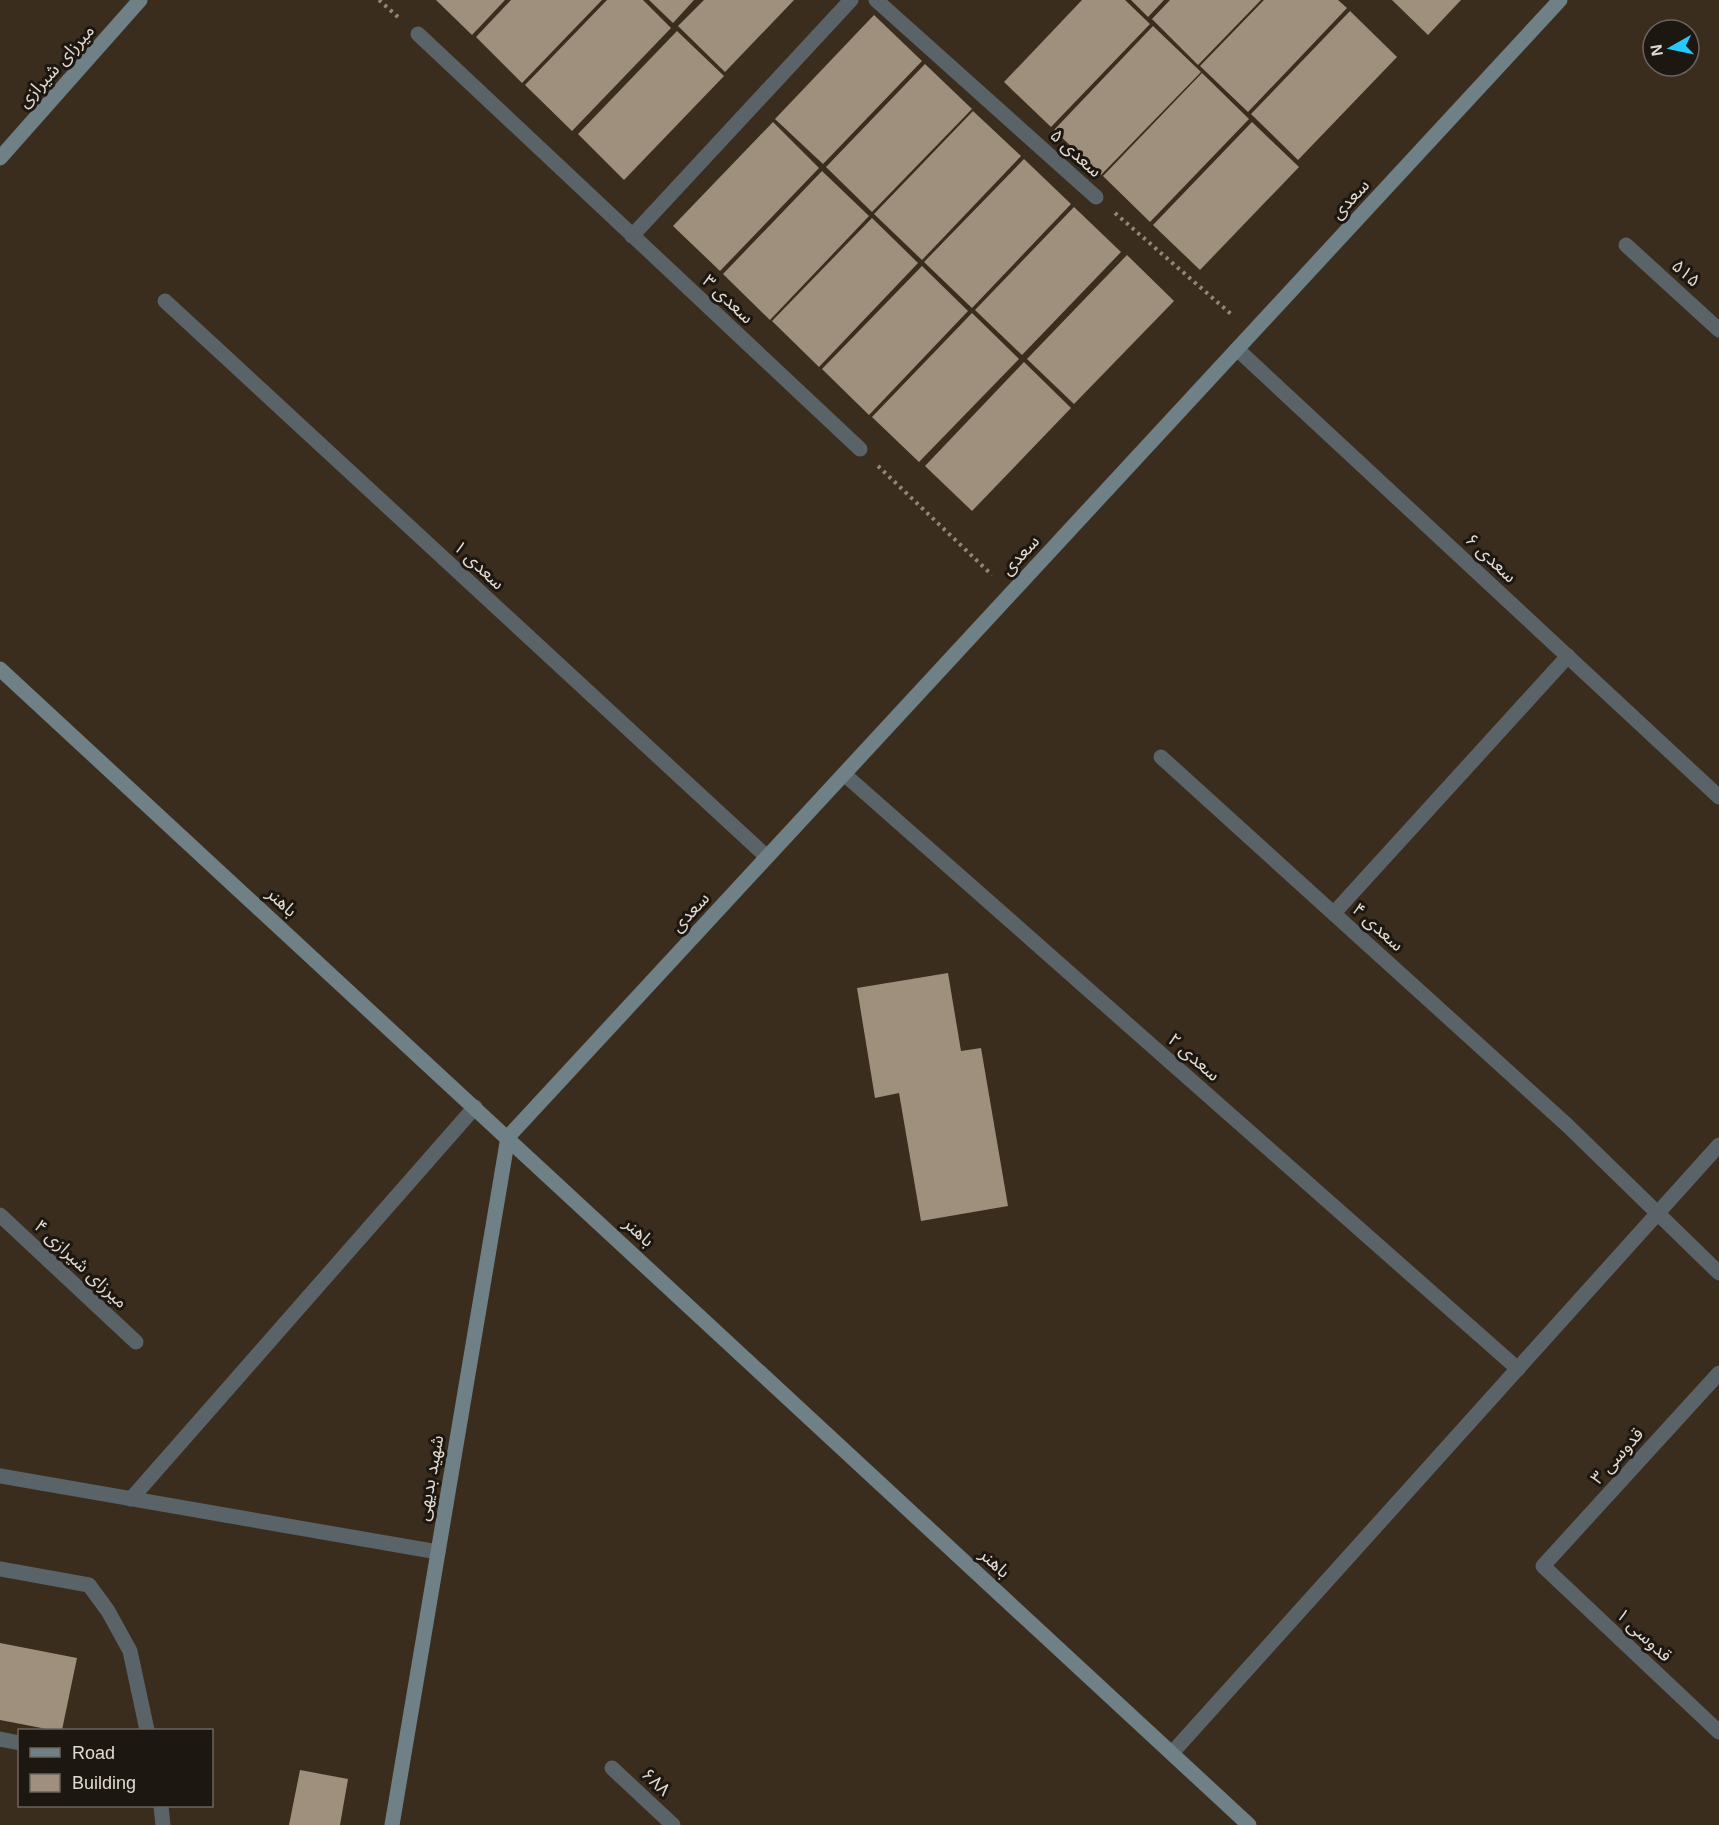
<svg xmlns="http://www.w3.org/2000/svg" width="1719" height="1825" font-family="Helvetica,'Noto Sans Arabic',sans-serif">
	<style>
		.building { fill: #9f907e }
		.lines { fill: none; stroke-linecap: round; stroke-linejoin: round }
		.path { stroke: #91877b; stroke-width: 4; stroke-dasharray: 3 4.5; stroke-linecap: butt }
		.lane { stroke: #596368; stroke-width: 15 }
		.street { stroke: #596368; stroke-width: 15 }
		.secondary { stroke: #708087; stroke-width: 15 }
		.labels { text-anchor: middle; stroke-width: 6; stroke-linejoin: round; paint-order: stroke }
		.street-label { font-size: 18px; fill: #e2dad0; stroke: #1c1710 }
	</style>
	<rect width="100%" height="100%" fill="#3a2d1e"/>
	<g class="building">
		<polygon points="436,0 505,0 472,35"/>
		<polygon points="511,0 602,0 522,83 476,37"/>
		<polygon points="607,0 643,0 671,28 572,131 525,85"/>
		<polygon points="649,0 694,0 673,23"/>
		<polygon points="704,0 794,0 725,72 678,26"/>
		<polygon points="1082,0 1125,0 1150,24 1051,127 1004,82"/>
		<polygon points="1131,0 1164,0 1148,17"/>
		<polygon points="1170,0 1261,0 1198,65 1152,19"/>
		<polygon points="1264,0 1338,0 1347,8 1248,112 1200,66"/>
		<polygon points="1392,0 1461,0 1428,35"/>
		<polygon points="1350,11 1397,57 1298,160 1251,114"/>
		<polygon points="874,15 922,61 823,164 775,119"/>
		<polygon points="1153,26 1201,72 1101,175 1054,130"/>
		<polygon points="677,31 724,76 624,180 578,134"/>
		<polygon points="925,64 972,109 872,212 826,167"/>
		<polygon points="1202,73 1249,119 1150,222 1103,176"/>
		<polygon points="973,111 1021,156 922,260 874,214"/>
		<polygon points="773,122 819,168 720,271 673,226"/>
		<polygon points="1252,122 1299,167 1200,270 1153,225"/>
		<polygon points="1024,159 1071,204 972,308 924,262"/>
		<polygon points="822,171 869,216 770,320 723,274"/>
		<polygon points="1074,207 1121,252 1022,355 975,310"/>
		<polygon points="872,218 918,263 819,367 772,321"/>
		<polygon points="1127,255 1174,301 1074,404 1027,359"/>
		<polygon points="922,266 968,311 869,415 822,369"/>
		<polygon points="972,313 1019,359 919,462 872,417"/>
		<polygon points="1024,362 1071,408 972,511 925,466"/>
		<polygon points="948,973 961,1051 981,1048 1008,1206 921,1221 899,1093 875,1098 857,988"/>
		<polygon points="0,1643 77,1658 62,1730 52,1730 0,1720"/>
		<polygon points="300,1770 348,1779 340,1825 289,1825"/>
	</g>
	<g class="lines">
		<g class="path">
			<polyline points="379,0 399,18"/>
			<polyline points="1115,213 1231,314"/>
			<polyline points="878,466 992,575"/>
		</g>
		<polyline class="lane" points="1567,1125 1719,1273"/>
		<g class="street">
			<polyline points="876,0 1096,197"/>
			<polyline points="418,34 860,449"/>
			<polyline points="632,236 851,0"/>
			<polyline points="1626,245 1719,330"/>
			<polyline points="165,301 767,857"/>
			<polyline points="1237,349 1719,797"/>
			<polyline points="1161,757 1567,1125"/>
			<polyline points="844,774 1518,1369"/>
			<polyline points="1334,913 1568,656"/>
			<polyline points="0,1215 136,1342"/>
			<polyline points="1719,1373 1543,1566 1719,1732"/>
			<polyline points="0,1476 438,1552"/>
			<polyline points="131,1499 475,1107"/>
			<polyline points="0,1569 89,1585 108,1611 130,1651 147,1730"/>
			<polyline points="0,1739 20,1743"/>
			<polyline points="1172,1753 1719,1145"/>
			<polyline points="612,1768 673,1825"/>
			<polyline points="161,1806 163,1825"/>
		</g>
		<g class="secondary">
			<polyline points="0,158 140,0"/>
			<polyline points="0,669 1249,1825"/>
			<polyline points="392,1825 508,1137 1560,0"/>
		</g>
	</g>
	<g class="labels">
		<g class="street-label">
			<text transform="translate(56 66) rotate(-48)" y="6">میرزای شیرازی</text>
			<text transform="translate(1076 153) rotate(42)" y="6">سعدی ۵</text>
			<text transform="translate(1350 199) rotate(-47)" y="6">سعدی</text>
			<text transform="translate(1686 273) rotate(42)" y="6">۵۱۵</text>
			<text transform="translate(728 299) rotate(43)" y="6">سعدی ۳</text>
			<text transform="translate(1020 555) rotate(-47)" y="6">سعدی</text>
			<text transform="translate(1491 558) rotate(43)" y="6">سعدی ۶</text>
			<text transform="translate(479 565) rotate(43)" y="6">سعدی ۱</text>
			<text transform="translate(282 902) rotate(43)" y="6">باهنر</text>
			<text transform="translate(690 912) rotate(-47)" y="6">سعدی</text>
			<text transform="translate(1378 927) rotate(42)" y="6">سعدی ۴</text>
			<text transform="translate(1194 1057) rotate(41)" y="6">سعدی ۲</text>
			<text transform="translate(639 1232) rotate(43)" y="6">باهنر</text>
			<text transform="translate(81 1264) rotate(43)" y="6">میرزای شیرازی ۴</text>
			<text transform="translate(1617 1456) rotate(-48)" y="6">قدوسی ۳</text>
			<text transform="translate(430 1478) rotate(-80)" y="6">شهید بدیهی</text>
			<text transform="translate(995 1563) rotate(43)" y="6">باهنر</text>
			<text transform="translate(1644 1635) rotate(43)" y="6">قدوسی ۱</text>
			<text transform="translate(656 1782) rotate(43)" y="6">۶۸۸</text>
		</g>
	</g>
	<rect x="18" y="1729" width="195" height="78" fill="#1c1710" stroke="#6b655d" stroke-width="1.5"/>
	<rect x="30" y="1748" width="30" height="9" fill="#708087" stroke="#6b655d" stroke-width="1.5"/>
	<text x="72" y="1759" font-size="18" fill="#e2dad0">Road</text>
	<rect x="30" y="1774" width="30" height="18" fill="#9f907e" stroke="#6b655d" stroke-width="1.5"/>
	<text x="72" y="1789" font-size="18" fill="#e2dad0">Building</text>
	<g transform="translate(1671 48) rotate(261)"><circle r="28" fill="#1c1710" stroke="#6b655d" stroke-width="1.5"/>
	<path d="M0-4.5L10 22L0 15L-10 22Z" fill="#25c9fe"/>
	<text y="-9" font-size="16" font-weight="bold" text-anchor="middle" fill="#e2dad0">N</text>
	</g>
</svg>
